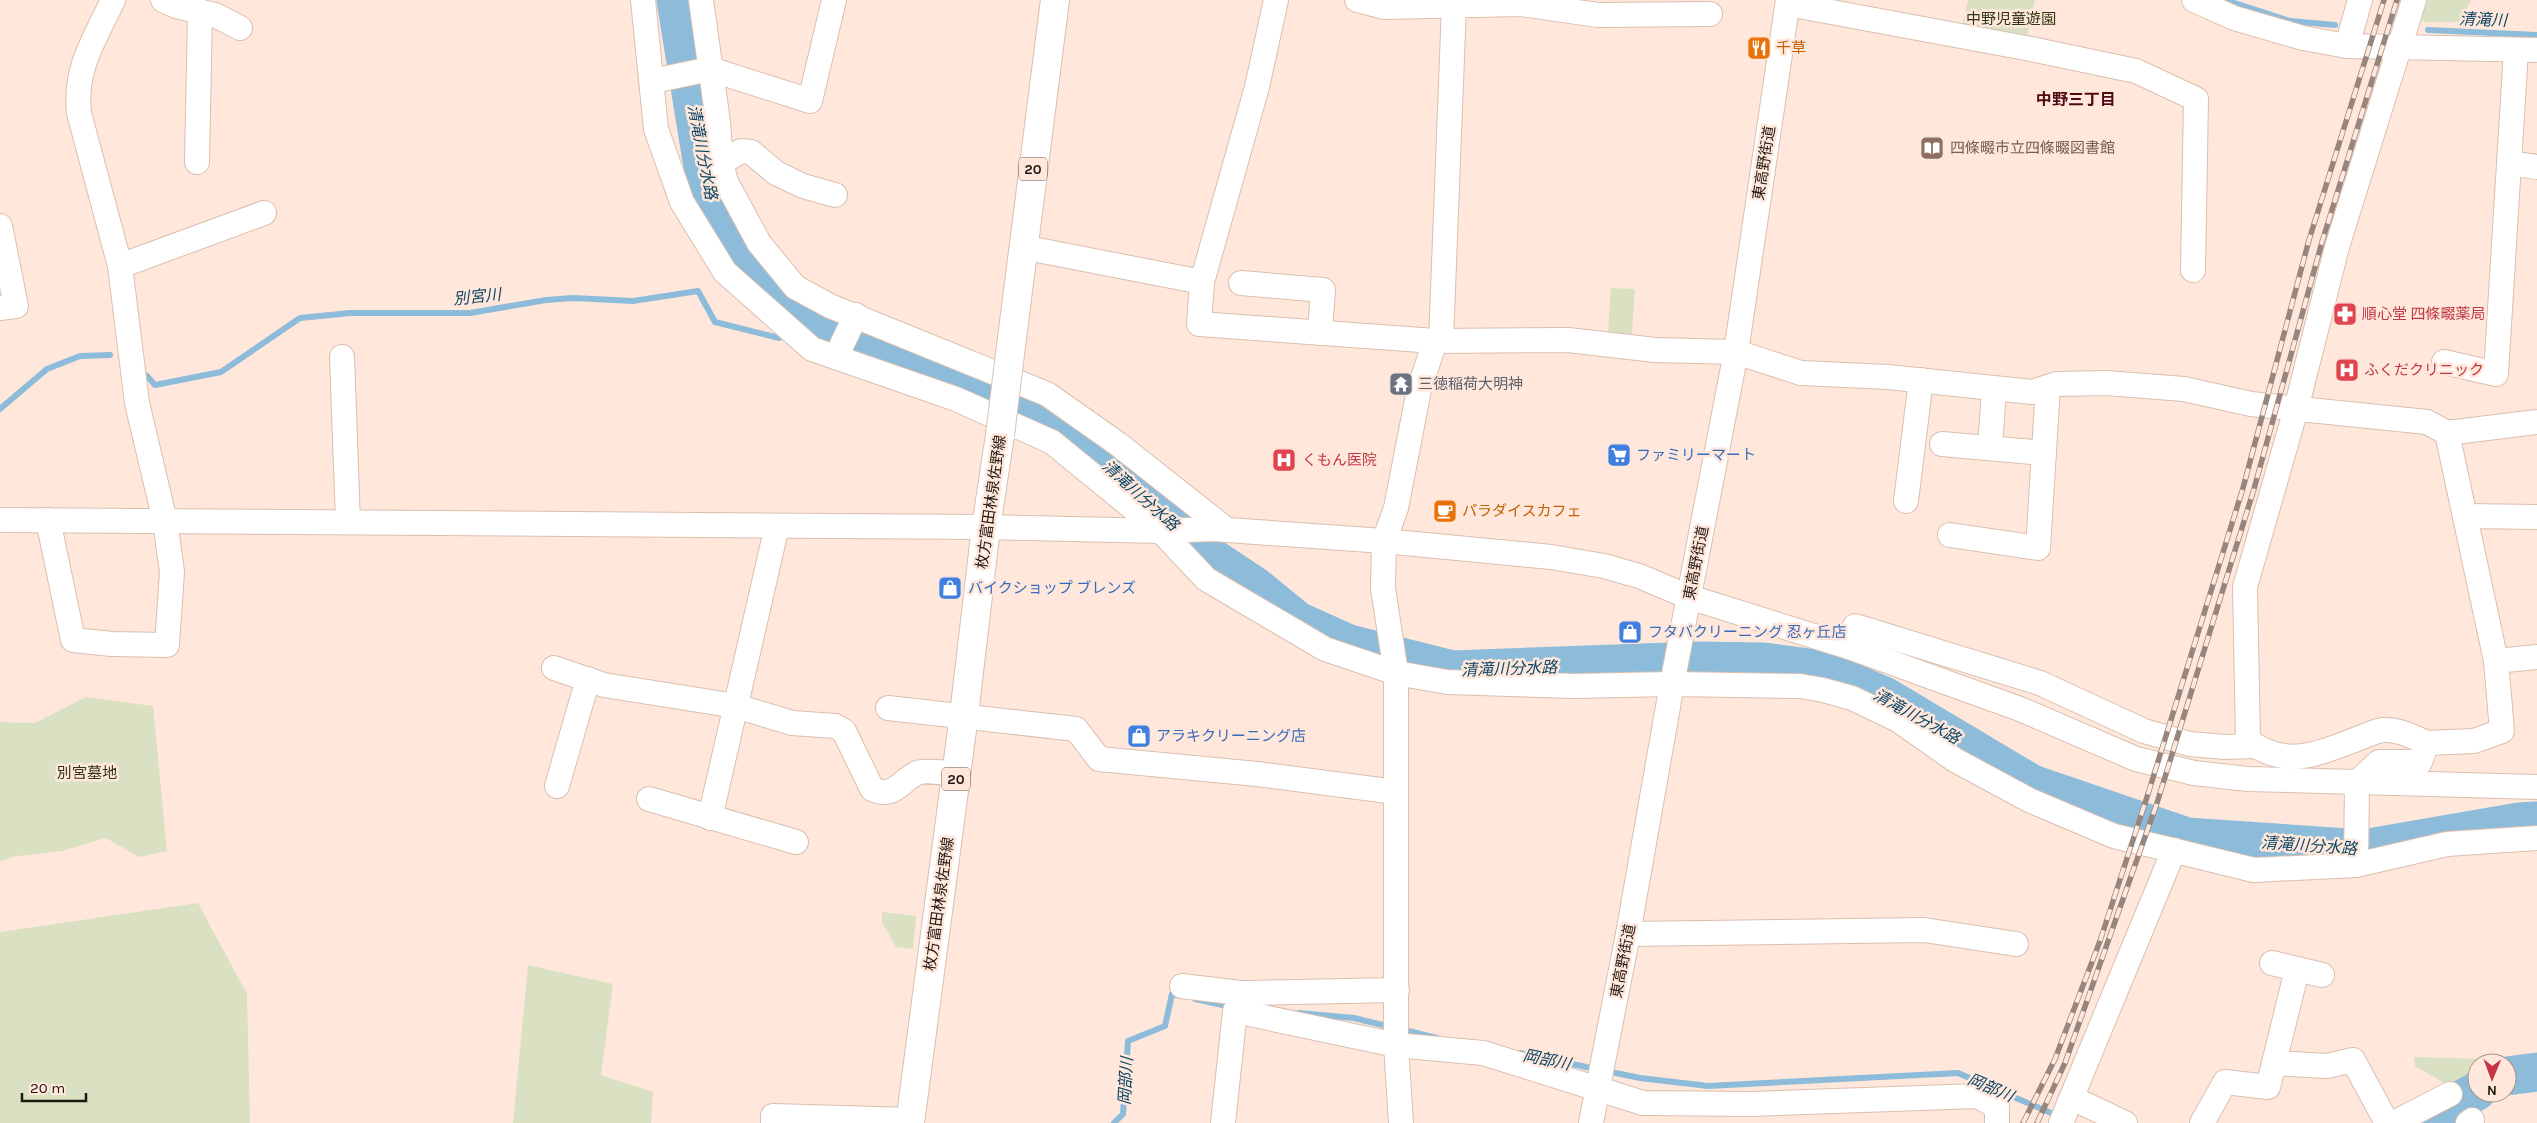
<svg xmlns="http://www.w3.org/2000/svg" width="2537" height="1123" font-family="Karla,'Noto Sans JP',sans-serif">
	<style>
		.green { fill: #dae1c2 }
		.lines { fill: none; stroke-linecap: round; stroke-linejoin: round }
		.stream { stroke: #8dbbda; stroke-width: 6 }
		.river { stroke: #8dbbda; stroke-width: 39 }
		.minor-casing { stroke: #dabfaf; stroke-width: 26 }
		.major-casing { stroke: #dabfaf; stroke-width: 30 }
		.minor { stroke: #fff; stroke-width: 24 }
		.major { stroke: #fff; stroke-width: 28 }
		.rail-casing { stroke: #97867d; stroke-width: 5.5 }
		.rail { stroke: #ffe8db; stroke-width: 4; stroke-dasharray: 11; stroke-linecap: butt }
		.major-bridge-casing { stroke: #dabfaf; stroke-width: 30; stroke-linecap: butt }
		.major-bridge { stroke: #fff; stroke-width: 28 }
		.labels { text-anchor: middle; stroke-width: 5; stroke-linejoin: round; paint-order: stroke }
		.shield { fill: #ffe8db; stroke: #64564e; stroke-width: 1 }
		.shield-label { font-size: 14px; font-weight: bold; fill: #221812 }
		.park-label { font-size: 15px; fill: #303610; stroke: #ffe8db }
		.food-label { font-size: 15px; fill: #c56008; stroke: #ffe8db; text-anchor: start }
		.education-label { font-size: 15px; fill: #785e54; stroke: #ffe8db; text-anchor: start }
		.street-label { font-size: 15px; fill: #221812; stroke: #ffe8db }
		.health-label { font-size: 15px; fill: #be3a42; stroke: #ffe8db; text-anchor: start }
		.worship-label { font-size: 15px; fill: #5b616d; stroke: #ffe8db; text-anchor: start }
		.shop-label { font-size: 15px; fill: #366cbe; stroke: #ffe8db; text-anchor: start }
		.water-label { font-size: 16px; font-style: italic; fill: #0c4665; stroke: #ffe8db }
		.neighbourhood-label { font-size: 16px; font-weight: bold; fill: #4f0915; stroke: #ffe8db }
	</style>
	<rect width="100%" height="100%" fill="#ffe8db"/>
	<g class="green">
		<polygon points="1968,0 2035,0 2026,41 1962,28"/>
		<polygon points="2424,0 2471,0 2459,22 2425,22 2418,17"/>
		<polygon points="1611,288 1635,289 1632,334 1608,332"/>
		<polygon points="86,697 153,706 167,851 139,857 106,838 62,851 11,857 0,862 0,722 35,723"/>
		<polygon points="198,903 247,994 250,1123 0,1123 0,932"/>
		<polygon points="882,912 916,916 913,949 896,947 882,922"/>
		<polygon points="528,965 613,984 601,1075 653,1092 651,1123 513,1123"/>
		<polygon points="2414,1057 2490,1059 2484,1063 2477,1063 2477,1068 2449,1086 2415,1066"/>
	</g>
	<g class="lines">
		<g class="stream">
			<polyline points="2225,0 2290,21 2335,25"/>
			<polyline points="2428,30 2537,35"/>
			<polyline points="798,329 808,325"/>
			<polyline points="147,376 155,385 221,372 300,318 350,313 470,313 546,300 573,298 633,301 698,291 715,322 779,338 786,334"/>
			<polyline points="0,409 47,369 80,356 110,355"/>
			<polyline points="1195,999 1232,1007"/>
			<polyline points="1299,1013 1354,1018 1391,1027"/>
			<polyline points="1400,1029 1437,1038"/>
			<polyline points="1520,1053 1596,1069"/>
			<polyline points="1606,1071 1640,1078 1708,1086 1958,1073 2058,1116"/>
			<polyline points="1114,1123 1123,1114 1128,1041 1165,1026 1172,994 1181,996"/>
		</g>
		<g class="river">
			<polyline points="676,0 708,197 722,223 760,275 808,325 986,398 1088,447 1202,551 1255,586 1298,621 1349,644 1452,670 1697,661 1764,662 1824,670 1886,697 2032,784 2187,837 2363,849 2519,822 2537,821"/>
			<polyline points="2507,1076 2537,1072"/>
			<polyline points="2420,1123 2477,1091"/>
		</g>
		<g class="minor-casing">
			<g id="minor">
				<polyline points="163,0 176,6 215,15 240,28"/>
				<polyline points="643,0 656,129 682,202 725,272 812,349 956,399 1052,442 1161,531 1206,579 1325,649 1396,673 1447,682 1574,686 1672,684 1800,686 1823,690 1852,698 1898,720 1955,760 2029,800 2114,836 2254,870 2356,865 2447,844 2537,838"/>
				<polyline points="701,0 718,122 721,163 726,182 759,243 795,287 830,306 1047,394 1118,444 1227,530"/>
				<polyline points="1276,0 1257,87 1202,282 1199,324 1435,341 1419,390 1396,508 1384,541 1383,588 1396,673 1396,1045 1401,1123"/>
				<polyline points="1357,0 1384,7 1521,4 1598,15 1710,14"/>
				<polyline points="2194,0 2234,18 2303,38 2347,46 2537,50"/>
				<path d="M2414 0 2337 247 2296 409 2245 587 2248 741C2287 769 2317 754 2357 739 2365 736 2375 731 2383 730 2399 729 2413 737 2427 743"/>
				<polyline points="1788,4 2031,49 2136,71 2196,99 2193,270"/>
				<polyline points="2347,46 2360,0"/>
				<polyline points="2516,50 2509,163 2537,167"/>
				<polyline points="653,81 710,69 810,101 834,0"/>
				<polyline points="197,162 200,12"/>
				<polyline points="721,163 741,151 751,152 776,173 803,186 835,195"/>
				<polyline points="0,226 16,306 0,308"/>
				<polyline points="1022,247 1202,282"/>
				<polyline points="120,266 264,213"/>
				<polyline points="1241,283 1323,290 1320,333"/>
				<polyline points="1435,341 1568,340 1655,350 1736,352 1801,373 1888,377 2032,392 2057,384 2106,383 2184,389 2251,404 2427,422 2447,433 2496,661"/>
				<polyline points="1441,341 1454,6"/>
				<polyline points="342,357 348,522"/>
				<polyline points="836,357 856,315"/>
				<polyline points="2444,362 2496,374 2509,163"/>
				<polyline points="2447,433 2537,422"/>
				<polyline points="1942,444 2044,453"/>
				<polyline points="1990,448 1994,388"/>
				<polyline points="1906,501 1921,380"/>
				<polyline points="2465,516 2537,517"/>
				<polyline points="0,520 986,527 1161,531 1213,529 1384,541 1551,557 1604,566 1639,576 1689,597 1849,647 1934,678 2020,709 2136,759 2194,773 2248,779 2537,787"/>
				<path d="M48 520 73 640 112 644 167 645 172 572 165 521 137 403 120 266 79 113C74 68 95 39 113 0"/>
				<polyline points="1950,535 2038,548 2048,387"/>
				<polyline points="1849,647 1855,626 2040,683 2144,731 2190,744 2225,747 2256,746"/>
				<path d="M554 668 604 685 736 706 792 723 835 726 844 731 872 789C895 799 900 781 917 773 923 770 948 773 956 774"/>
				<polyline points="888,708 1076,729 1099,759 1257,774 1396,792"/>
				<polyline points="557,786 588,679"/>
				<polyline points="649,799 796,842"/>
				<polyline points="710,818 777,526"/>
				<polyline points="2356,865 2357,782 2379,762 2420,762 2427,743 2474,741 2502,731 2496,661 2537,657"/>
				<polyline points="1628,934 1924,930 2016,944"/>
				<polyline points="2272,963 2322,975"/>
				<polyline points="1182,986 1240,993 1397,990"/>
				<polyline points="2275,1063 2327,1066 2353,1060 2387,1123"/>
				<polyline points="2072,1098 2125,1123"/>
				<polyline points="773,1123 773,1116 911,1120"/>
				<polyline points="1223,1123 1235,1011 1396,1045 1483,1053 1643,1103 1751,1104 1978,1096 1997,1107 1997,1123"/>
				<polyline points="1591,1123 1628,934 1672,684 1736,352 1788,0"/>
				<polyline points="2061,1123 2174,850"/>
				<polyline points="2202,1123 2225,1082 2268,1087 2297,970"/>
				<polyline points="2394,1123 2450,1094"/>
				<polyline points="2468,1123 2472,1120"/>
			</g>
		</g>
		<g class="major-casing">
			<g id="major">
				<polyline points="1012,338 1055,0"/>
				<polyline points="910,1123 964,715 986,527 1000,435"/>
			</g>
		</g>
		<use href="#minor" class="minor"/>
		<use href="#major" class="major"/>
		<g class="rail-casing">
			<g id="rail">
				<polyline points="2023,1123 2055,1059 2100,941 2147,797 2243,488 2309,240 2384,0"/>
				<polyline points="2037,1123 2065,1063 2157,803 2254,489 2322,242 2397,0"/>
			</g>
		</g>
		<use href="#rail" class="rail"/>
		<g class="major-bridge-casing">
			<polyline id="major-bridge" points="1000,435 1012,338"/>
		</g>
		<use href="#major-bridge" class="major-bridge"/>
	</g>
	<defs>
		<g id="restaurant-square" transform="scale(1.25)"><rect x="-9" y="-9" width="18" height="18" rx="4" fill="#e8710a" stroke="#ffe8db"/><path d="M-5-6h1v4h1v-4h1v4h1v-4h1v5L-1.5 .5V6h-2V.5L-5-1ZM5-6V6H3V1.5H1.5Q1.5-4 5-6Z" fill="#fff"/></g>
		<g id="library-square" transform="scale(1.25)"><rect x="-9" y="-9" width="18" height="18" rx="4" fill="#8d6e63" stroke="#ffe8db"/><path d="M-6-4Q-3-5.5-.7-3.5V5Q-3 3-6 4ZM6-4Q3-5.5 .7-3.5V5Q3 3 6 4Z" fill="#fff"/></g>
		<g id="pharmacy-square" transform="scale(1.25)"><rect x="-9" y="-9" width="18" height="18" rx="4" fill="#e0444e" stroke="#ffe8db"/><path d="M-2-6h4v4h4v4h-4v4h-4v-4h-4v-4h4Z" fill="#fff"/></g>
		<g id="hospital-square" transform="scale(1.25)"><rect x="-9" y="-9" width="18" height="18" rx="4" fill="#e0444e" stroke="#ffe8db"/><path d="M-5-5h3v3.5h4V-5h3V5h-3V1.5h-4V5h-3Z" fill="#fff"/></g>
		<g id="temple-square" transform="scale(1.25)"><rect x="-9" y="-9" width="18" height="18" rx="4" fill="#6b7280" stroke="#ffe8db"/><path d="M0-6L5-2H3V0L6.5 2.5H4V6H1.5V3h-3V6H-4V2.5H-6.5L-3 0V-2H-5Z" fill="#fff"/></g>
		<g id="supermarket-square" transform="scale(1.25)"><rect x="-9" y="-9" width="18" height="18" rx="4" fill="#3f7fe0" stroke="#ffe8db"/><path d="M-6-5.5h2.5l.6 2H6L4.5 2H-2.5L-4.4-4H-6ZM-1.5 3.2a1.3 1.3 0 1 0 .1 0ZM3 3.2a1.3 1.3 0 1 0 .1 0Z" fill="#fff"/></g>
		<g id="cafe-square" transform="scale(1.25)"><rect x="-9" y="-9" width="18" height="18" rx="4" fill="#e8710a" stroke="#ffe8db"/><path d="M-5.5-4.5H6V0H3Q3 3.5 0 3.5H-2.5Q-5.5 3.5-5.5 0ZM3-3.2v2h1.7v-2ZM-6 4.5H4V6H-6Z" fill="#fff"/></g>
		<g id="shop-square" transform="scale(1.25)"><rect x="-9" y="-9" width="18" height="18" rx="4" fill="#3f7fe0" stroke="#ffe8db"/><path d="M-5-2.5h2.3a2.7 3.5 0 0 1 5.4 0H5L5.5 6h-11ZM-1.5-2.5h3a1.5 2.3 0 0 0-3 0Z" fill="#fff"/></g>
	</defs>
	<g fill-rule="evenodd">
		<use href="#restaurant-square" x="1759" y="48"/>
		<use href="#library-square" x="1932" y="148"/>
		<use href="#pharmacy-square" x="2345" y="314"/>
		<use href="#hospital-square" x="2347" y="370"/>
		<use href="#temple-square" x="1401" y="384"/>
		<use href="#supermarket-square" x="1619" y="455"/>
		<use href="#hospital-square" x="1284" y="460"/>
		<use href="#cafe-square" x="1445" y="511"/>
		<use href="#shop-square" x="950" y="588"/>
		<use href="#shop-square" x="1630" y="632"/>
		<use href="#shop-square" x="1139" y="736"/>
	</g>
	<g class="labels">
		<g class="shield">
			<rect x="1019" y="157.5" width="28" height="23" rx="4"/>
			<rect x="942" y="767.5" width="28" height="23" rx="4"/>
		</g>
		<g class="shield-label">
			<text x="1033" y="174">20</text>
			<text x="956" y="784">20</text>
		</g>
		<g class="park-label">
			<text x="2011" y="24">中野児童遊園</text>
			<text x="87" y="778">別宮墓地</text>
		</g>
		<g class="food-label">
			<text x="1776" y="53">千草</text>
			<text x="1462" y="516">パラダイスカフェ</text>
		</g>
		<g class="education-label">
			<text x="1950" y="153">四條畷市立四條畷図書館</text>
		</g>
		<g class="street-label">
			<text transform="translate(1764 163) rotate(-81)" y="5">東高野街道</text>
			<text transform="translate(991 502) rotate(-82)" y="5">枚方富田林泉佐野線</text>
			<text transform="translate(1696 563) rotate(-79)" y="5">東高野街道</text>
			<text transform="translate(939 904) rotate(-82)" y="5">枚方富田林泉佐野線</text>
			<text transform="translate(1623 961) rotate(-79)" y="5">東高野街道</text>
		</g>
		<g class="health-label">
			<text x="2362" y="319">順心堂 四條畷薬局</text>
			<text x="2364" y="375">ふくだクリニック</text>
			<text x="1302" y="465">くもん医院</text>
		</g>
		<g class="worship-label">
			<text x="1418" y="389">三徳稲荷大明神</text>
		</g>
		<g class="shop-label">
			<text x="1636" y="460">ファミリーマート</text>
			<text x="968" y="593">バイクショップ ブレンズ</text>
			<text x="1648" y="637">フタバクリーニング 忍ヶ丘店</text>
			<text x="1156" y="741">アラキクリーニング店</text>
		</g>
		<g class="water-label">
			<text transform="translate(2483 19) rotate(2)" y="6">清滝川</text>
			<text transform="translate(703 152) rotate(79)" y="6">清滝川分水路</text>
			<text transform="translate(477 296) rotate(-6)" y="6">別宮川</text>
			<text transform="translate(1141 495) rotate(42)" y="6">清滝川分水路</text>
			<text transform="translate(1509 668) rotate(-2)" y="6">清滝川分水路</text>
			<text transform="translate(1917 716) rotate(29)" y="6">清滝川分水路</text>
			<text transform="translate(2309 845) rotate(4)" y="6">清滝川分水路</text>
			<text transform="translate(1547 1059) rotate(12)" y="6">岡部川</text>
			<text transform="translate(1125 1081) rotate(-87)" y="6">岡部川</text>
			<text transform="translate(1991 1087) rotate(23)" y="6">岡部川</text>
		</g>
		<g class="neighbourhood-label">
			<text x="2076" y="105">中野三丁目</text>
		</g>
	</g>
	<g transform="translate(2492 1078) rotate(181)"><circle r="24" fill="#ffe8db" stroke="#a7958b"/>
	<path d="M0-4L9 19L0 12L-9 19Z" fill="#c53447"/>
	<text y="-8" font-size="14" font-weight="bold" text-anchor="middle" fill="#221812">N</text>
	</g>
	<path d="M22 1093v8h64v-8" fill="none" stroke="#221812" stroke-width="2.5"/>
	<text x="30" y="1093" font-size="15" fill="#221812" stroke="#ffe8db" stroke-width="4" paint-order="stroke">20 m</text>
</svg>
